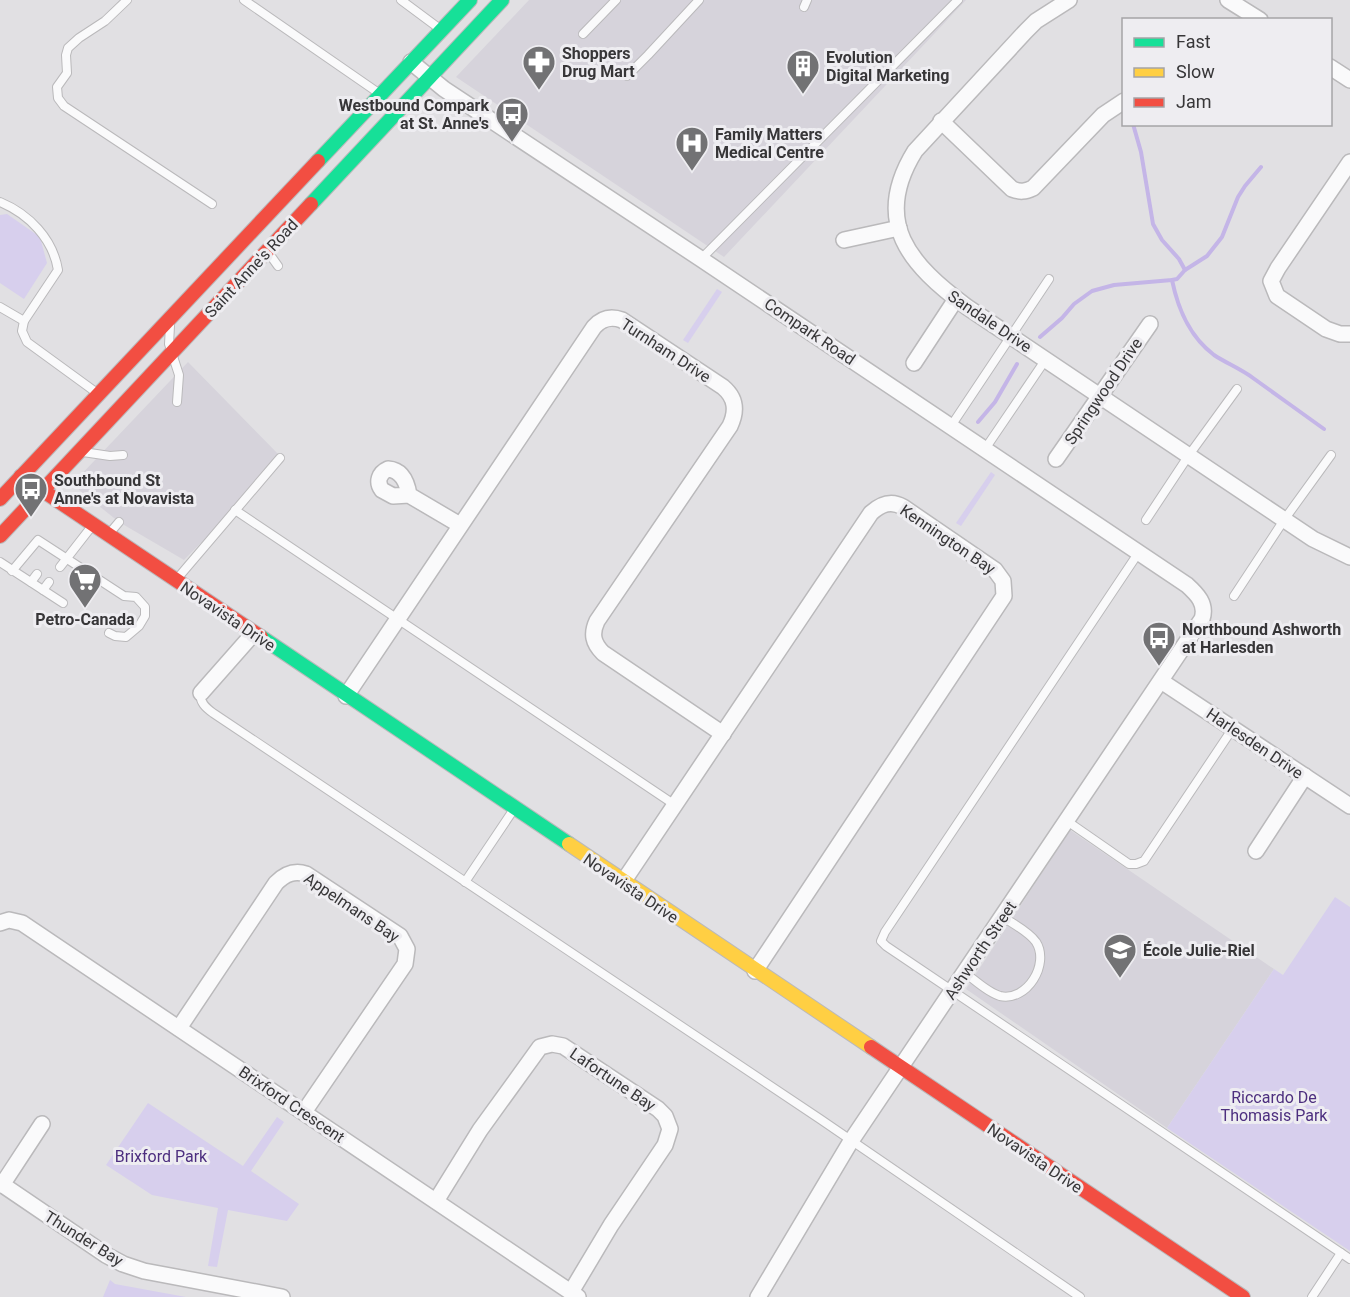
<svg xmlns="http://www.w3.org/2000/svg" width="1350" height="1297" font-family="Roboto,sans-serif">
	<style>
		.built { fill: #d6d3db }
		.green { fill: #d7cfed }
		.lines { fill: none; stroke-linecap: round; stroke-linejoin: round }
		.stream { stroke: #c4b5e7; stroke-width: 4 }
		.lane-casing { stroke: #bab9bb; stroke-width: 10 }
		.street-casing { stroke: #bab9bb; stroke-width: 18 }
		.fast-casing { stroke: #bab9bb; stroke-width: 16 }
		.slow-casing { stroke: #bab9bb; stroke-width: 16 }
		.jam-casing { stroke: #bab9bb; stroke-width: 16 }
		.lane { stroke: #fafafb; stroke-width: 8 }
		.street { stroke: #fafafb; stroke-width: 15 }
		.fast { stroke: #16e098; stroke-width: 14 }
		.slow { stroke: #ffcf43; stroke-width: 14 }
		.jam { stroke: #f24e42; stroke-width: 14 }
		.labels { text-anchor: middle; stroke-width: 6; stroke-linejoin: round; paint-order: stroke }
		.poi-label { font-size: 16px; font-weight: bold; fill: #373638; stroke: #eeedf1; text-anchor: start }
		.street-label { font-size: 16px; fill: #373638; stroke: #eeedf1 }
		.park-label { font-size: 16px; fill: #4d2f7f; stroke: #eeedf1 }
	</style>
	<rect width="100%" height="100%" fill="#e1e0e3"/>
	<g class="built">
		<polygon points="529,0 966,0 724,257 456,77"/>
		<polygon points="188,362 283,459 184,560 119,522 79,490 77,479"/>
		<polygon points="1070,830 1274,969 1167,1128 966,989"/>
	</g>
	<g class="green">
		<polygon points="7,214 40,237 47,263 24,299 0,283 0,215"/>
		<polygon points="717,289 722,292 688,343 683,340"/>
		<polygon points="991,472 995,475 961,526 956,523"/>
		<polygon points="1335,897 1350,907 1350,1251 1167,1128 1274,969 1283,975"/>
		<polygon points="148,1103 243,1166 277,1117 284,1122 251,1171 299,1204 287,1221 228,1210 217,1267 208,1266 218,1208 152,1195 106,1165"/>
		<polygon points="110,1280 115,1284 186,1297 103,1297"/>
	</g>
	<g class="lines">
		<g class="stream">
			<polyline points="1133,124 1141,152 1153,224 1162,240 1179,259 1185,270"/>
			<path d="M1172 280C1178 309 1189 336 1214 355 1226 363 1241 369 1253 378 1277 395 1300 412 1324 429"/>
			<polyline points="1040,337 1062,318 1074,304 1092,291 1114,285 1172,280 1177,279 1185,270 1207,256 1222,237 1238,197 1245,186 1261,167"/>
			<polyline points="978,422 995,402 1017,364"/>
		</g>
		<g class="lane-casing">
			<g id="lane">
				<polyline points="127,0 105,21 79,38 68,48 66,55 67,73 57,87 58,98 64,106 212,204"/>
				<polyline points="244,0 380,94"/>
				<polyline points="401,0 440,29"/>
				<polyline points="804,7 807,0"/>
				<polyline points="583,34 616,0"/>
				<polyline points="627,76 648,55 699,0"/>
				<path d="M0 202C29 214 53 239 58 270L24 321 22 331 27 342 97 393"/>
				<polyline points="268,252 278,266"/>
				<polyline points="701,259 958,0"/>
				<polyline points="0,307 24,321"/>
				<polyline points="170,326 169,344 179,375 177,402"/>
				<polyline points="951,426 1049,279"/>
				<polyline points="985,449 1046,359"/>
				<polyline points="83,452 110,456 123,455"/>
				<polyline points="235,510 675,805"/>
				<polyline points="1146,520 1189,455 1237,389"/>
				<polyline points="109,534 119,522"/>
				<polyline points="1139,552 885,932 881,941 886,946 1350,1259"/>
				<polyline points="0,562 43,590 49,582"/>
				<polyline points="60,567 92,526"/>
				<polyline points="12,571 38,540 124,596 136,597 145,607 145,616 139,626 126,637 115,636 109,633"/>
				<polyline points="176,580 280,458"/>
				<polyline points="31,582 37,574"/>
				<polyline points="43,590 63,603"/>
				<polyline points="1234,596 1284,520 1331,455"/>
				<path d="M201 693C199 702 206 708 213 713L820 1119 1080 1297"/>
				<polyline points="1067,821 1129,864 1136,864 1144,861 1233,728"/>
				<polyline points="465,882 514,809"/>
				<path d="M965 973C975 980 988 993 1000 996 1027 1002 1050 964 1036 942 1028 931 1013 924 1003 917"/>
				<polyline points="1312,1297 1341,1253"/>
			</g>
		</g>
		<g class="street-casing">
			<g id="street">
				<path d="M1069 0 1036 21 1026 31 915 151C871 222 910 265 967 307L1313 539 1350 557"/>
				<polyline points="1228,0 1260,20"/>
				<path d="M411 62 444 89 701 259 1187 585C1197 594 1207 604 1202 619L851 1141 758 1297"/>
				<polyline points="1330,67 1350,80"/>
				<path d="M941 121 1012 189C1020 192 1025 192 1033 188L1103 115 1124 101"/>
				<polyline points="1350,162 1278,268 1271,281 1277,296 1326,329 1340,334 1350,334"/>
				<polyline points="844,240 899,228"/>
				<polyline points="914,363 956,299"/>
				<polyline points="1056,459 1150,324"/>
				<path d="M409 495 393 496 382 490C376 482 379 473 388 469 402 470 407 482 409 495L460 525"/>
				<polyline points="1161,681 1350,806"/>
				<polyline points="201,693 253,634"/>
				<path d="M346 696 594 327C602 318 611 316 622 320L723 387C736 398 737 411 730 426L597 621C591 634 593 643 603 653L723 734"/>
				<polyline points="1256,851 1305,776"/>
				<path d="M623 882 871 513C881 504 891 500 903 507L995 570 1003 581 1004 596 755 971"/>
				<polyline points="0,923 9,920 22,923 578,1297"/>
				<path d="M179 1028 276 883C285 874 294 870 306 874L400 936 407 949 405 964 304 1112"/>
				<polyline points="0,1183 106,1255 123,1264 144,1271 282,1297"/>
				<polyline points="2,1185 42,1124"/>
				<polyline points="436,1201 480,1130 540,1047 552,1044 563,1046 658,1109 665,1116 670,1129 665,1145 611,1225 571,1292"/>
			</g>
		</g>
		<g class="fast-casing">
			<g id="fast">
				<polyline points="318,161 470,0"/>
				<polyline points="311,204 502,0"/>
				<polyline points="261,637 569,844"/>
			</g>
		</g>
		<g class="slow-casing">
			<polyline id="slow" points="569,844 871,1047"/>
		</g>
		<g class="jam-casing">
			<g id="jam">
				<polyline points="21,476 261,637"/>
				<polyline points="0,499 318,161"/>
				<polyline points="0,536 311,204"/>
				<polyline points="871,1047 1243,1297"/>
			</g>
		</g>
		<use href="#lane" class="lane"/>
		<use href="#street" class="street"/>
		<use href="#fast" class="fast"/>
		<use href="#slow" class="slow"/>
		<use href="#jam" class="jam"/>
	</g>
	<defs>
		<g id="pharmacy-pin" transform="scale(1.725)"><path d="M0 17L-7.5 6A9.5 9.5 0 1 1 7.5 6Z" fill="#727274" stroke="#eeedf1"/><path d="M-2-6h4v4h4v4h-4v4h-4v-4h-4v-4h4Z" fill="#fff"/></g>
		<g id="building-pin" transform="scale(1.725)"><path d="M0 17L-7.5 6A9.5 9.5 0 1 1 7.5 6Z" fill="#727274" stroke="#eeedf1"/><path d="M-4-6H4V6H1V3H-1V6H-4ZM-2.5-4.3h1.7v1.8h-1.7ZM.8-4.3h1.7v1.8H.8ZM-2.5-1h1.7V.8h-1.7ZM.8-1h1.7V.8H.8Z" fill="#fff"/></g>
		<g id="bus-pin" transform="scale(1.725)"><path d="M0 17L-7.5 6A9.5 9.5 0 1 1 7.5 6Z" fill="#727274" stroke="#eeedf1"/><path d="M-5-6H5V4H4V6H2V4H-2V6H-4V4H-5ZM-3.5-4V0h7V-4ZM-3.5 1.2v1.5H-2V1.2ZM2 1.2v1.5H3.5V1.2Z" fill="#fff"/></g>
		<g id="hospital-pin" transform="scale(1.725)"><path d="M0 17L-7.5 6A9.5 9.5 0 1 1 7.5 6Z" fill="#727274" stroke="#eeedf1"/><path d="M-5-5h3v3.5h4V-5h3V5h-3V1.5h-4V5h-3Z" fill="#fff"/></g>
		<g id="supermarket-pin" transform="scale(1.725)"><path d="M0 17L-7.5 6A9.5 9.5 0 1 1 7.5 6Z" fill="#727274" stroke="#eeedf1"/><path d="M-6-5.5h2.5l.6 2H6L4.5 2H-2.5L-4.4-4H-6ZM-1.5 3.2a1.3 1.3 0 1 0 .1 0ZM3 3.2a1.3 1.3 0 1 0 .1 0Z" fill="#fff"/></g>
		<g id="school-pin" transform="scale(1.725)"><path d="M0 17L-7.5 6A9.5 9.5 0 1 1 7.5 6Z" fill="#727274" stroke="#eeedf1"/><path d="M0-5L7-2L0 1L-7-2ZM-4 1L0 2.5L4 1V4Q0 6-4 4Z" fill="#fff"/></g>
	</defs>
	<g fill-rule="evenodd">
		<use href="#pharmacy-pin" x="539" y="62"/>
		<use href="#building-pin" x="803" y="66"/>
		<use href="#bus-pin" x="512" y="114"/>
		<use href="#hospital-pin" x="692" y="143"/>
		<use href="#bus-pin" x="31" y="489"/>
		<use href="#supermarket-pin" x="85" y="580"/>
		<use href="#bus-pin" x="1159" y="638"/>
		<use href="#school-pin" x="1120" y="950"/>
	</g>
	<g class="labels">
		<g class="poi-label">
			<text x="562" y="59">Shoppers<tspan x="562" dy="18">Drug Mart</tspan></text>
			<text x="826" y="63">Evolution<tspan x="826" dy="18">Digital Marketing</tspan></text>
			<text x="489" y="111" text-anchor="end">Westbound Compark<tspan x="489" dy="18">at St. Anne's</tspan></text>
			<text x="715" y="140">Family Matters<tspan x="715" dy="18">Medical Centre</tspan></text>
			<text x="54" y="486">Southbound St<tspan x="54" dy="18">Anne's at Novavista</tspan></text>
			<text x="85" y="625" text-anchor="middle">Petro-Canada</text>
			<text x="1182" y="635">Northbound Ashworth<tspan x="1182" dy="18">at Harlesden</tspan></text>
			<text x="1143" y="956">École Julie-Riel</text>
		</g>
		<g class="street-label">
			<text transform="translate(251 268) rotate(-47)" y="6">Saint Anne's Road</text>
			<text transform="translate(990 321) rotate(34)" y="6">Sandale Drive</text>
			<text transform="translate(810 331) rotate(34)" y="6">Compark Road</text>
			<text transform="translate(666 350) rotate(33)" y="6">Turnham Drive</text>
			<text transform="translate(1103 391) rotate(-56)" y="6">Springwood Drive</text>
			<text transform="translate(948 539) rotate(34)" y="6">Kennington Bay</text>
			<text transform="translate(228 616) rotate(34)" y="6">Novavista Drive</text>
			<text transform="translate(1255 743) rotate(34)" y="6">Harlesden Drive</text>
			<text transform="translate(631 888) rotate(34)" y="6">Novavista Drive</text>
			<text transform="translate(352 907) rotate(34)" y="6">Appelmans Bay</text>
			<text transform="translate(980 950) rotate(-56)" y="6">Ashworth Street</text>
			<text transform="translate(613 1079) rotate(34)" y="6">Lafortune Bay</text>
			<text transform="translate(292 1104) rotate(34)" y="6">Brixford Crescent</text>
			<text transform="translate(1035 1158) rotate(34)" y="6">Novavista Drive</text>
			<text transform="translate(84 1238) rotate(32)" y="6">Thunder Bay</text>
		</g>
		<g class="park-label">
			<text x="1274" y="1103">Riccardo De<tspan x="1274" dy="18">Thomasis Park</tspan></text>
			<text x="161" y="1162">Brixford Park</text>
		</g>
	</g>
	<rect x="1122" y="18" width="210" height="108" fill="#eeedf1" stroke="#a5a4a7" stroke-width="1.5"/>
	<rect x="1134" y="38" width="30" height="9" fill="#16e098" stroke="#a5a4a7" stroke-width="1.5"/>
	<text x="1176" y="48" font-size="18" fill="#373638">Fast</text>
	<rect x="1134" y="68" width="30" height="9" fill="#ffcf43" stroke="#a5a4a7" stroke-width="1.5"/>
	<text x="1176" y="78" font-size="18" fill="#373638">Slow</text>
	<rect x="1134" y="98" width="30" height="9" fill="#f24e42" stroke="#a5a4a7" stroke-width="1.5"/>
	<text x="1176" y="108" font-size="18" fill="#373638">Jam</text>
</svg>
